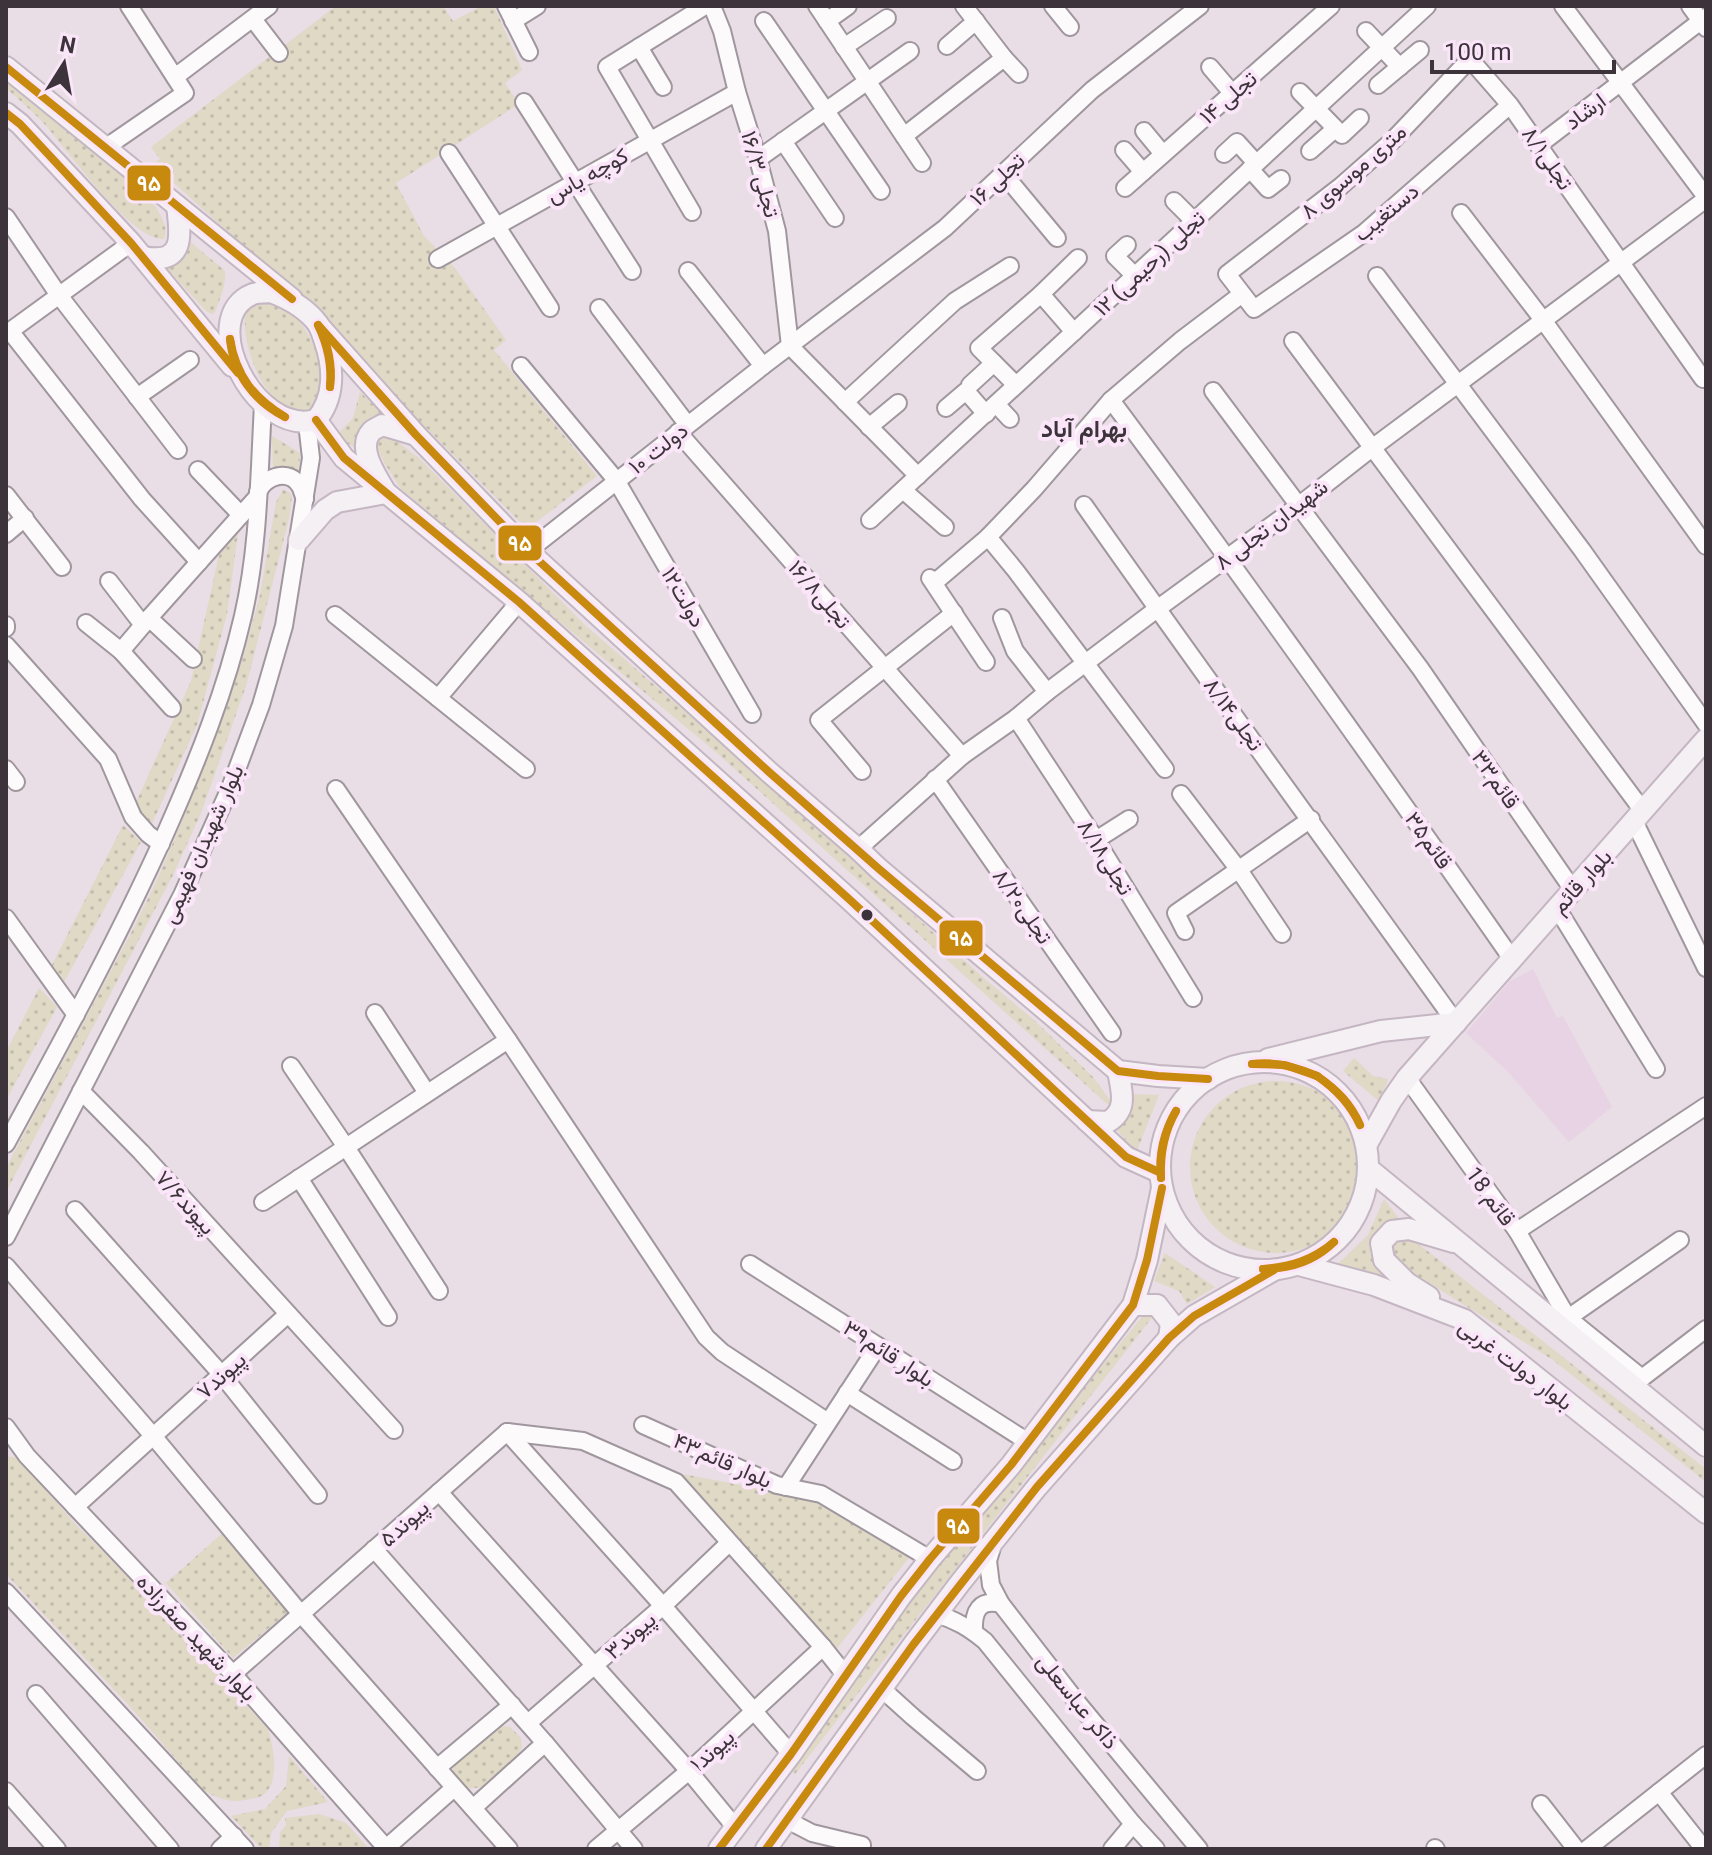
<svg xmlns="http://www.w3.org/2000/svg" width="1712" height="1855" font-family="Roboto,Vazirmatn,sans-serif">
	<style>
		.built { fill: #e7d3e4 }
		.green { fill: url(#green-dots) }
		.lines { fill: none; stroke-linecap: round; stroke-linejoin: round }
		.minor-casing { stroke: #a0979e; stroke-width: 20 }
		.major-casing { stroke: #c4b6c2; stroke-width: 24 }
		.minor { stroke: #fcfafb; stroke-width: 16 }
		.major { stroke: #f5f0f4; stroke-width: 20 }
		.bus-1-casing { stroke: #fbe5f8; stroke-width: 14 }
		.bus-1 { stroke: #c8890f; stroke-width: 8 }
		.bus-dot { fill: #3c333b; stroke: #fbe5f8; stroke-width: 3 }
		.labels { text-anchor: middle; stroke-width: 8; stroke-linejoin: round; paint-order: stroke }
		.street-label { font-size: 22px; fill: #3c333b; stroke: #fbe5f8 }
		.neighbourhood-label { font-size: 24px; font-weight: bold; fill: #3c333b; stroke: #fbe5f8 }
		.line-badge { stroke: #fbe5f8; stroke-width: 3 }
		.badge-label { font-size: 22px; text-anchor: middle; font-weight: bold; fill: #fff }
	</style>
	<defs>
		<pattern id="green-dots" width="8" height="8" patternUnits="userSpaceOnUse" patternTransform="scale(2)"><rect width="8" height="8" fill="#dfd9c6"/><path d="M2 2h.1M6 6h.1" fill="none" stroke="#c0bbab" stroke-width="1.8" stroke-linecap="round"/></pattern>
	</defs>
	<rect width="100%" height="100%" fill="#e9dde6"/>
	<polygon class="built" points="1533,969 1557,1018 1563,1016 1612,1107 1569,1142 1508,1072 1466,1033 1510,981"/>
	<g class="green">
		<polygon points="336,6 443,6 453,21 482,6 494,6 522,70 505,83 519,104 396,183 424,236 455,268 506,340 494,350 597,476 527,529 259,260 153,164 160,159 151,147"/>
		<path d="M6 70 156 207C161 217 169 228 164 239 132 241 69 152 47 127 35 113 20 101 6 88Z"/>
		<path d="M187 239 225 271C226 286 220 299 215 312L212 314 206 311 163 264Z"/>
		<path d="M264 297 293 311 308 334 324 367 326 401 304 414C296 411 286 409 280 404 258 387 240 338 246 311Z"/>
		<polygon points="360,392 383,414 374,418 365,426 365,454 336,436 353,418"/>
		<path d="M385 435C397 439 407 450 418 457L586 626 731 751 986 980 1033 1019 1093 1077 1115 1107 1106 1103 717 753 401 489 385 464 376 446 378 436Z"/>
		<polygon points="272,436 300,453 299,475 273,472"/>
		<polygon points="283,490 289,492 292,496 289,519 246,686 201,813 172,877 6,1192 6,1168 131,933 157,880 180,826 224,713 244,654 260,595 276,502"/>
		<polygon points="239,526 227,614 197,725 150,828 134,807 191,681 221,546"/>
		<polygon points="123,825 141,842 63,984 49,971"/>
		<polygon points="39,988 57,1007 6,1100 6,1052"/>
		<polygon points="1354,1058 1373,1076 1388,1079 1380,1102 1343,1071"/>
		<circle cx="1276" cy="1167" r="86"/>
		<polygon points="1134,1094 1159,1095 1136,1153 1115,1127 1125,1121"/>
		<polygon points="1384,1199 1400,1220 1388,1225 1373,1236 1370,1254 1384,1275 1332,1270 1368,1235"/>
		<polygon points="1403,1237 1421,1246 1706,1469 1706,1482 1553,1360 1400,1265 1390,1254 1393,1238"/>
		<polygon points="1165,1253 1215,1287 1187,1304 1179,1291 1154,1281"/>
		<polygon points="1146,1312 1154,1315 795,1774 793,1773 793,1768 904,1608"/>
		<path d="M6 1456 18 1458 77 1526 104 1552 268 1729C273 1747 281 1781 263 1795 258 1798 250 1799 245 1800 229 1803 217 1798 203 1790L134 1711 6 1574Z"/>
		<polygon points="682,1474 817,1499 911,1555 834,1652"/>
		<polygon points="226,1530 293,1608 233,1658 166,1583"/>
		<polygon points="501,1726 510,1727 521,1738 522,1747 518,1755 482,1787 467,1789 453,1778 453,1770 455,1763 490,1732"/>
		<polygon points="289,1756 328,1802 287,1811 271,1833 269,1849 262,1849 231,1816 265,1809 286,1786"/>
		<polygon points="319,1814 346,1823 369,1849 279,1849 280,1832 286,1825 285,1818"/>
	</g>
	<g class="lines">
		<g class="minor-casing">
			<g id="minor">
				<polyline points="506,6 529,52"/>
				<polyline points="712,6 722,31 737,92 758,159 777,231 790,346"/>
				<polyline points="817,6 922,163"/>
				<polyline points="964,6 1004,58 1019,74"/>
				<polyline points="1053,6 1070,27"/>
				<polyline points="1563,6 1706,197"/>
				<polyline points="1690,6 1706,28"/>
				<polyline points="253,19 279,53"/>
				<polyline points="513,21 537,6"/>
				<polyline points="764,21 881,191"/>
				<polyline points="827,21 848,6"/>
				<polyline points="1366,31 1400,67"/>
				<polyline points="947,46 976,21"/>
				<polyline points="639,47 663,87"/>
				<polyline points="844,47 887,18"/>
				<polyline points="1210,67 1233,94"/>
				<polyline points="175,77 269,6"/>
				<polyline points="1378,85 1420,50"/>
				<polyline points="1300,92 1342,135 1360,118"/>
				<polyline points="524,102 632,271"/>
				<polyline points="1510,105 1364,233 1254,309 1227,274 1341,186 1392,141 1470,59 1510,105 1703,379"/>
				<polyline points="1144,131 1163,154"/>
				<polyline points="904,136 1004,58"/>
				<polyline points="783,141 835,218"/>
				<polyline points="1539,145 1706,17"/>
				<polyline points="105,148 185,93 129,6"/>
				<polyline points="1124,150 1143,172"/>
				<polyline points="1310,151 1335,129"/>
				<polyline points="449,153 550,308"/>
				<polyline points="1224,154 1237,142 1256,163"/>
				<polyline points="758,159 910,51"/>
				<polyline points="1250,169 1268,189 1281,179"/>
				<polyline points="1003,173 1057,238"/>
				<polyline points="1125,188 1331,6"/>
				<polyline points="1174,201 1194,221"/>
				<polyline points="692,212 607,67 705,6"/>
				<polyline points="1461,213 1543,320 1706,546"/>
				<polyline points="6,217 58,294 178,450"/>
				<polyline points="1127,245 1115,256 1135,276"/>
				<polyline points="438,259 737,92"/>
				<polyline points="688,271 763,366"/>
				<polyline points="1377,276 1582,550 1706,724"/>
				<polyline points="1041,294 1074,332"/>
				<polyline points="599,308 687,424"/>
				<polyline points="10,331 142,499 199,562"/>
				<polyline points="6,334 131,243"/>
				<polyline points="1293,341 1643,811"/>
				<polyline points="790,346 918,476"/>
				<polyline points="521,366 616,480 752,714"/>
				<polyline points="970,385 994,363"/>
				<polyline points="1016,385 979,348 1041,294 1078,258"/>
				<polyline points="1213,391 1420,668 1573,890"/>
				<polyline points="137,397 190,360"/>
				<path d="M1111 400C1248 584 1381 771 1512 959"/>
				<polyline points="845,402 955,301 1010,266"/>
				<polyline points="996,404 1010,419"/>
				<polyline points="946,408 966,391 986,414"/>
				<polyline points="869,427 898,403"/>
				<polyline points="678,432 962,756"/>
				<polyline points="198,470 241,515"/>
				<polyline points="903,490 945,527"/>
				<path d="M258 492C266 476 289 468 300 486 302 490 303 495 305 499"/>
				<polyline points="6,495 62,567"/>
				<path d="M1084 505C1206 679 1332 850 1456 1023"/>
				<polyline points="870,520 1427,6"/>
				<polyline points="6,534 25,518"/>
				<polyline points="988,537 1016,571 1165,769"/>
				<polyline points="528,551 763,366 945,228 1092,90 1200,6"/>
				<polyline points="930,578 986,662"/>
				<polyline points="109,581 143,625"/>
				<polyline points="934,583 988,537 1034,489 1111,400 1180,341 1242,294"/>
				<polyline points="335,615 526,769"/>
				<polyline points="149,618 193,659"/>
				<polyline points="1002,618 1015,651 1047,692"/>
				<polyline points="86,623 121,651 172,708"/>
				<polyline points="6,625 6,628"/>
				<polyline points="6,645 108,759 133,817 148,834 161,844"/>
				<polyline points="121,651 149,618 258,496"/>
				<polyline points="438,698 519,602"/>
				<polyline points="1016,718 1096,840 1193,998"/>
				<polyline points="6,769 16,782"/>
				<polyline points="862,771 819,720 954,613"/>
				<polyline points="935,779 1112,1033"/>
				<polyline points="336,789 508,1040 706,1337 722,1352 828,1422"/>
				<polyline points="1181,794 1239,870 1282,934"/>
				<polyline points="1634,821 1706,968"/>
				<polyline points="1096,840 1129,819"/>
				<polyline points="858,849 962,756 1016,718 1047,692 1157,609 1298,506 1372,448 1706,199"/>
				<polyline points="1557,908 1656,1069"/>
				<polyline points="6,918 76,1015"/>
				<polyline points="1185,931 1176,913 1311,819"/>
				<polyline points="375,1013 427,1093"/>
				<polyline points="291,1066 346,1147 439,1291"/>
				<polyline points="1407,1078 1517,1231 1568,1318 1642,1378 1706,1329"/>
				<polyline points="81,1091 141,1152 394,1430"/>
				<path d="M6 1144C62 1041 118 939 166 832 197 762 226 690 243 616 259 547 259 475 263 405"/>
				<polyline points="299,1178 388,1317"/>
				<polyline points="263,1202 508,1040"/>
				<polyline points="75,1210 222,1375 318,1495"/>
				<polyline points="1517,1231 1706,1106"/>
				<polyline points="6,1237 182,895 230,788 261,705 284,626 311,458 307,423"/>
				<polyline points="750,1264 1028,1442"/>
				<polyline points="6,1266 154,1437 301,1614 509,1849"/>
				<polyline points="1568,1318 1680,1240"/>
				<polyline points="847,1393 953,1461"/>
				<polyline points="643,1425 777,1485 821,1494 930,1559"/>
				<polyline points="6,1427 27,1456 233,1674 387,1849"/>
				<polyline points="507,1432 583,1441 676,1482 823,1647 846,1676"/>
				<polyline points="507,1432 663,1606 791,1754"/>
				<polyline points="786,1487 878,1346"/>
				<polyline points="439,1492 689,1771 735,1827"/>
				<polyline points="75,1507 288,1314"/>
				<polyline points="993,1544 988,1561 991,1585 1001,1604 1077,1702 1199,1849"/>
				<polyline points="374,1549 545,1743 634,1849"/>
				<polyline points="6,1592 245,1849"/>
				<path d="M936 1614C956 1620 969 1628 985 1641L1133 1824 1156 1849"/>
				<path d="M974 1632C973 1611 979 1599 1001 1604"/>
				<polyline points="233,1674 507,1432"/>
				<polyline points="882,1689 913,1717 977,1771"/>
				<polyline points="36,1694 170,1849"/>
				<polyline points="528,1723 663,1606 729,1543"/>
				<polyline points="437,1768 512,1705"/>
				<polyline points="6,1791 57,1849"/>
				<polyline points="1659,1792 1704,1849"/>
				<polyline points="1541,1804 1576,1849"/>
				<polyline points="473,1808 545,1743"/>
				<polyline points="787,1820 812,1833 862,1845 860,1849"/>
				<polyline points="386,1848 454,1788"/>
				<polyline points="1435,1848 1436,1849"/>
				<polyline points="220,1849 234,1836"/>
				<polyline points="596,1849 689,1771 823,1647"/>
				<polyline points="1112,1849 1133,1824"/>
				<polyline points="1587,1849 1706,1755"/>
			</g>
		</g>
		<g class="major-casing">
			<g id="major">
				<polyline points="6,67 292,299"/>
				<polyline points="6,113 20,124 131,243 232,366"/>
				<path d="M143 257C185 265 181 236 177 206"/>
				<path d="M271 292C290 299 306 308 318 324 321 329 323 336 325 342 334 368 335 398 316 420 255 437 195 317 253 294 258 292 266 293 271 292Z"/>
				<polyline points="319,326 416,435 528,551 769,772 858,849 879,869 1118,1071 1158,1076 1208,1079"/>
				<polyline points="316,420 344,458 519,602 849,899 1126,1157 1159,1172"/>
				<path d="M299 540 325 510 337 502 386 493C378 478 356 449 371 432 373 429 378 428 382 425L416 435"/>
				<polyline points="1268,1059 1381,1031 1456,1023"/>
				<circle cx="1264" cy="1166" r="104"/>
				<path d="M1087 1121 1108 1122C1128 1110 1122 1092 1118 1071"/>
				<polyline points="1367,1144 1391,1101 1407,1078 1706,739"/>
				<polyline points="1369,1169 1706,1446"/>
				<polyline points="1299,1265 1374,1285 1465,1320 1706,1513"/>
				<polyline points="1429,1297 1407,1283 1384,1260 1381,1243 1392,1231 1409,1229 1453,1242"/>
				<polyline points="1133,1305 1157,1305 1171,1323 1169,1338"/>
				<polyline points="719,1849 791,1754 901,1596 930,1559 1011,1465 1133,1305 1147,1260 1162,1188"/>
				<polyline points="766,1849 913,1645 960,1583 1037,1487 1169,1338 1194,1316 1274,1270"/>
			</g>
		</g>
		<use href="#minor" class="minor"/>
		<use href="#major" class="major"/>
		<g class="bus-1-casing">
			<g id="bus-1">
				<polyline points="6,67 292,299"/>
				<polyline points="6,113 20,124 131,243 238,373"/>
				<path d="M318 325C328 343 333 366 330 387"/>
				<path d="M318 325C327 344 332 366 330 387"/>
				<polyline points="319,326 416,435 528,551 769,772 879,869 1118,1071 1158,1076 1208,1079"/>
				<path d="M230 339C236 376 254 398 285 417"/>
				<path d="M230 339C233 374 255 402 285 417"/>
				<polyline points="316,420 344,458 519,602 849,899 1126,1157 1159,1172"/>
				<path d="M1252 1064C1275 1061 1295 1066 1317 1076"/>
				<polyline points="1252,1064 1285,1065 1317,1076"/>
				<path d="M1317 1076C1336 1089 1351 1103 1360 1125"/>
				<path d="M1317 1076C1336 1089 1350 1104 1360 1125"/>
				<path d="M1161 1178C1158 1156 1164 1131 1176 1111"/>
				<path d="M1161 1178C1160 1155 1164 1132 1176 1111"/>
				<path d="M1263 1269C1290 1269 1315 1261 1334 1242"/>
				<path d="M1263 1269C1292 1266 1311 1261 1334 1242"/>
				<polyline points="719,1849 791,1754 901,1596 930,1559 1011,1465 1133,1305 1147,1260 1162,1188"/>
				<polyline points="766,1849 913,1645 1037,1487 1169,1338 1194,1316 1274,1270"/>
			</g>
		</g>
		<use href="#bus-1" class="bus-1"/>
	</g>
	<circle class="bus-dot" cx="867" cy="915" r="7"/>
	<g class="labels">
		<g class="street-label">
			<text transform="translate(1228 97) rotate(-41)" y="8">تجلی ۱۴</text>
			<text transform="translate(1585 111) rotate(-37)" y="8">ارشاد</text>
			<text transform="translate(1548 158) rotate(55)" y="8">تجلی۸/۱</text>
			<text transform="translate(1353 171) rotate(-41)" y="8">۸ متری موسوی</text>
			<text transform="translate(761 174) rotate(74)" y="8">۱۶/۳ تجلی</text>
			<text transform="translate(587 175) rotate(-29)" y="8">کوچه یاس</text>
			<text transform="translate(997 179) rotate(-43)" y="8">۱۶ تجلی</text>
			<text transform="translate(1386 212) rotate(-40)" y="8">دستغیب</text>
			<text transform="translate(1149 263) rotate(-43)" y="8">۱۲ تجلی (رحیمی)</text>
			<text transform="translate(658 448) rotate(-38)" y="8">۱۰ دولت</text>
			<text transform="translate(1271 524) rotate(-37)" y="8">شهیدان تجلی ۸</text>
			<text transform="translate(820 594) rotate(49)" y="8">تجلی۱۶/۸</text>
			<text transform="translate(684 597) rotate(60)" y="8">۱۲دولت</text>
			<text transform="translate(1234 714) rotate(54)" y="8">تجلی۸‌/۱۴</text>
			<text transform="translate(1496 779) rotate(55)" y="8">قائم۳۳</text>
			<text transform="translate(1429 840) rotate(55)" y="8">قائم۳۵</text>
			<text transform="translate(202 844) rotate(-66)" y="8">بلوار شهیدان فهیمی</text>
			<text transform="translate(1106 857) rotate(58)" y="8">تجلی۸/۱۸</text>
			<text transform="translate(1581 881) rotate(-48)" y="8">بلوار قائم</text>
			<text transform="translate(1023 906) rotate(55)" y="8">تجلی۸/۲۰</text>
			<text transform="translate(1491 1196) rotate(54)" y="8">18 قائم</text>
			<text transform="translate(186 1202) rotate(48)" y="8">پیوند۷/۶</text>
			<text transform="translate(889 1353) rotate(33)" y="8">بلوار قائم۳۹</text>
			<text transform="translate(1516 1364) rotate(37)" y="8">بلوار دولت غربی</text>
			<text transform="translate(221 1375) rotate(-42)" y="8">پیوند۷</text>
			<text transform="translate(723 1460) rotate(24)" y="8">بلوار قائم۴۳</text>
			<text transform="translate(404 1523) rotate(-42)" y="8">پیوند۵</text>
			<text transform="translate(630 1635) rotate(-41)" y="8">پیوند۳</text>
			<text transform="translate(197 1637) rotate(47)" y="8">بلوار شهید صفرزاده</text>
			<text transform="translate(1078 1701) rotate(51)" y="8">ذاکر عباسعلی</text>
			<text transform="translate(712 1750) rotate(-42)" y="8">پیوند۱</text>
		</g>
		<g class="neighbourhood-label">
			<text x="1084" y="437">بهرام آباد</text>
		</g>
	</g>
	<g class="line-badge">
		<rect x="126" y="164" width="46" height="38" rx="8" fill="#c8890f"/>
		<rect x="497" y="524" width="46" height="38" rx="8" fill="#c8890f"/>
		<rect x="938" y="919" width="46" height="38" rx="8" fill="#c8890f"/>
		<rect x="936" y="1507" width="45" height="38" rx="8" fill="#c8890f"/>
	</g>
	<g class="badge-label">
		<text x="149" y="191">۹۵</text>
		<text x="520" y="551">۹۵</text>
		<text x="961" y="946">۹۵</text>
		<text x="958" y="1534">۹۵</text>
	</g>
	<rect width="1712" height="1855" fill="none" stroke="#3c333b" stroke-width="16"/>
	<g transform="translate(64 64) rotate(11)" stroke="#fbe5f8" stroke-width="6" paint-order="stroke">
	<path d="M0-6L14 30L0 20L-14 30Z" fill="#3c333b"/>
	<text y="-12" font-size="22" font-weight="bold" text-anchor="middle" fill="#3c333b">N</text>
	</g>
	<path d="M1432 60v12h182v-12" fill="none" stroke="#3c333b" stroke-width="4"/>
	<text x="1444" y="60" font-size="24" fill="#3c333b" stroke="#fbe5f8" stroke-width="6" paint-order="stroke">100 m</text>
</svg>
